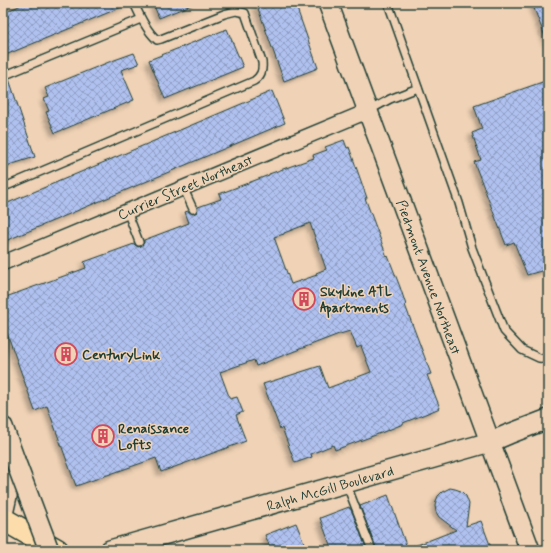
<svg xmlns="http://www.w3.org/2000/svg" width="551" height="553" font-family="Mynerve,sans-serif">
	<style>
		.building { fill: url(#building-cross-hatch); stroke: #1f3d34; fill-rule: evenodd; filter: url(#shadow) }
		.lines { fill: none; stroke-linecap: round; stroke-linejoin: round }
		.lane-casing { stroke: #1f3d34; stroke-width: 10 }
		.street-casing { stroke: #1f3d34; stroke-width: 17 }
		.secondary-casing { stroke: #1f3d34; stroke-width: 22 }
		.highway-casing { stroke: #1f3d34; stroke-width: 25 }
		.lane { stroke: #f0d3b6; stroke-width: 7 }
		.street { stroke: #f0d3b6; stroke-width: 14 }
		.secondary { stroke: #f0d3b6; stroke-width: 19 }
		.highway { stroke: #fddcac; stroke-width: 22 }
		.secondary-bridge-casing { stroke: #1f3d34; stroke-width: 22; stroke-linecap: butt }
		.secondary-bridge { stroke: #f0d3b6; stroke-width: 19 }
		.labels { text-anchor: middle; stroke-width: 3; stroke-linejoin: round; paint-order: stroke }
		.street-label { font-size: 14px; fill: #1f3d34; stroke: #f0d3b6 }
		.poi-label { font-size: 14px; font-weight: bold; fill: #1f3d34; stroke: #f0d3b6; text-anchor: start }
	</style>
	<defs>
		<pattern id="building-cross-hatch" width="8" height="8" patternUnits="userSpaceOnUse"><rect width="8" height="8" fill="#b0c1f0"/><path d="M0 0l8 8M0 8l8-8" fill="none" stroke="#8f9ec3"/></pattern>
		<filter id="shadow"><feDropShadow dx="-3.5" dy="3.5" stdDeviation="2" flood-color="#0004"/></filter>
	</defs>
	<rect width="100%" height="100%" fill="#f0d3b6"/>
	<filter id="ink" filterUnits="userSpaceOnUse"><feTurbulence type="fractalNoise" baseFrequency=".025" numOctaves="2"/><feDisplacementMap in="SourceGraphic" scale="8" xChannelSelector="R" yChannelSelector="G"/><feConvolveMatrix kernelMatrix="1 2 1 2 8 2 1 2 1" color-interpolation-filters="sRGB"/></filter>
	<g filter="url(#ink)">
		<g class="building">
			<polygon points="26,3 129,3 129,4 3,56 3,13"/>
			<polygon points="153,3 196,3 159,18"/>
			<polygon points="256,3 295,3 318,68 284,81"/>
			<polygon points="532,3 548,3 548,42 547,42"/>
			<polygon points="227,29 243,67 165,99 149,60"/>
			<polygon points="134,53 139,64 121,70 134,100 55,133 46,112 49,111 44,99 49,97 45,88 109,62"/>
			<polygon points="9,79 35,157 3,167 3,81"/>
			<polygon points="548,80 548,269 527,275 514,242 506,245 474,162 481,160 472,133 482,129 474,106"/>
			<polygon points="272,91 285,123 3,242 3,205"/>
			<path d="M344 140 347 148 349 147 367 198H365L387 257 388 256 400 287 406 305H405L431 374 427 375 440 408 403 423V424L381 433 335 450 333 445 311 454 312 457 295 463 282 428 280 429 263 384 320 366 328 388 371 372 361 346 357 348 350 331 340 334H339L256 366 254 360 220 372 230 399 237 397 243 412 236 415 246 441 161 472 156 458 76 486 47 406 35 411 3 322V298L86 268 84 262 134 244 138 247 141 246 144 243V240L189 223 185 212 188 211 192 214 195 213 197 212 198 207 221 199 219 194 269 175V174L314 158 313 155 327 150 325 147ZM310 223 326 269 316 273 317 275 291 284 274 237 284 234V233Z"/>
			<polygon points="450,488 455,489 461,491 466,496 469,504 466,526 481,521 492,550 407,550 407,549 456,530 439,517 436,512 435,506 436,501 438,496 442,492"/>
			<polygon points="388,495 406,545 392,550 377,550 360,506"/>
			<polygon points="349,507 350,509 351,509 367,550 332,550 320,518"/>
			<polygon points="296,523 307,550 276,550 274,545 270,547 265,535"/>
		</g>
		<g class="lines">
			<g class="lane-casing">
				<g id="lane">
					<polyline points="388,3 459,203 472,248 504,331 522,350 539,358 548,359"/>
					<polyline points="3,76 141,19"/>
					<polyline points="368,111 390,99 418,88"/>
					<path d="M3 186 9 185 254 81C261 76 263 71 262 62L245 13 236 11 224 14 161 39 157 40C146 30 140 16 134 3"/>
					<polyline points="183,187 193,209"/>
					<polyline points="127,211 139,242"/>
					<polyline points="346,483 372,550"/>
				</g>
			</g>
			<g class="street-casing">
				<polyline id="street" points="3,263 368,111"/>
			</g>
			<g class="secondary-casing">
				<g id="secondary">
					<polyline points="328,3 530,550"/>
					<polyline points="3,427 15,460 3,514"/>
					<polyline points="110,550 490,442 509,434 548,419"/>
				</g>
			</g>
			<g class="highway-casing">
				<polyline id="highway" points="3,519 57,550"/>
			</g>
			<use href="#lane" class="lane"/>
			<use href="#street" class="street"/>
			<use href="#secondary" class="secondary"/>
			<use href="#highway" class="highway"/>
			<g class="secondary-bridge-casing">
				<polyline id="secondary-bridge" points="15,460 49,550"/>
			</g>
			<use href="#secondary-bridge" class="secondary-bridge"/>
		</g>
	</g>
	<defs>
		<g id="building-ring" transform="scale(1.15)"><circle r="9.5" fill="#f0d3b6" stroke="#d1495b" stroke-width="1.5"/><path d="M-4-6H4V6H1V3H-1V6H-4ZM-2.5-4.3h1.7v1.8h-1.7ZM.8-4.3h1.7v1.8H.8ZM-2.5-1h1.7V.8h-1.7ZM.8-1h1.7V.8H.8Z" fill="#d1495b"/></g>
	</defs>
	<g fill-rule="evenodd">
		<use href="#building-ring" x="304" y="299"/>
		<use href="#building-ring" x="66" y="354"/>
		<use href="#building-ring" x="103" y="436"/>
	</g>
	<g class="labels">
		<g class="street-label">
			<text transform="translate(185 187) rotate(-23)" y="5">Currier Street Northeast</text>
			<text transform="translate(429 277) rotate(70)" y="5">Piedmont Avenue Northeast</text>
			<text transform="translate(330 488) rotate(-16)" y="5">Ralph McGill Boulevard</text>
		</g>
		<g class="poi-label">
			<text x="320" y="296">Skyline ATL<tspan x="320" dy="16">Apartments</tspan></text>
			<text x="82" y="359">CenturyLink</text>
			<text x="118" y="433">Renaissance<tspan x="118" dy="16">Lofts</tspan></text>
		</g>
	</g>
	<rect width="551" height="553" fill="none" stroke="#f0d3b6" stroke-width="16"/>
	<rect x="8" y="8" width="535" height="537" fill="none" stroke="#1f3d34" stroke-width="1.5" filter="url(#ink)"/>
</svg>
